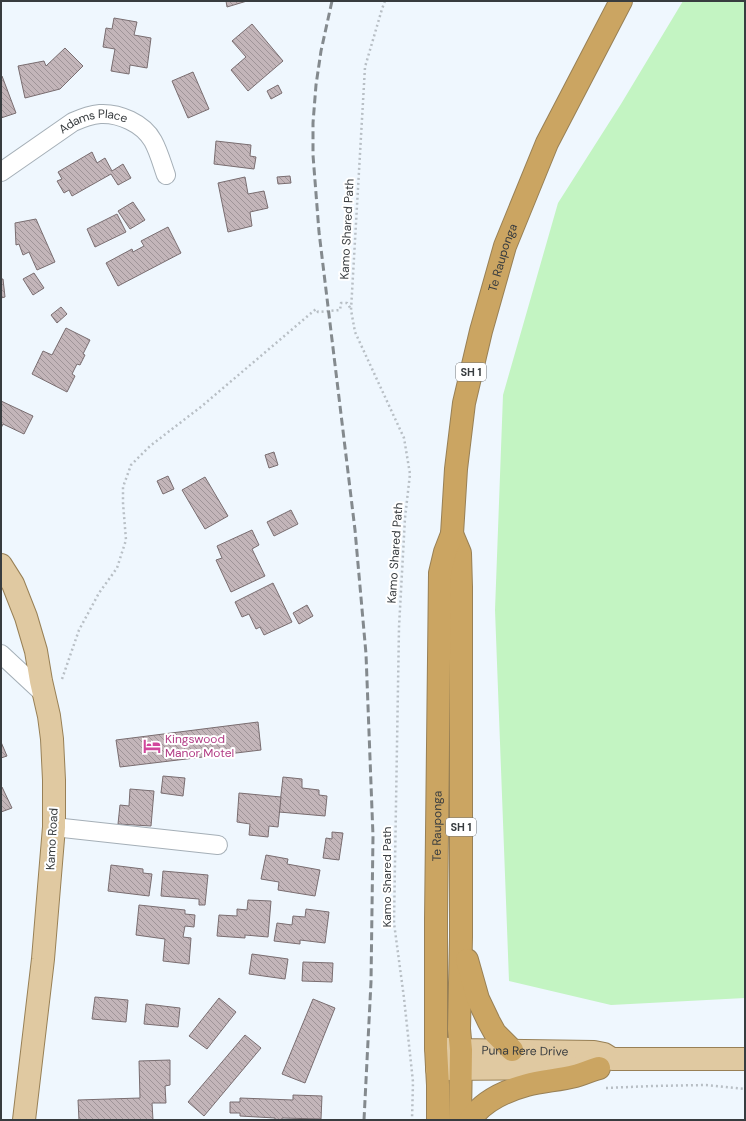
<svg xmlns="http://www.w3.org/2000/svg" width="746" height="1121" font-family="'DM Sans',sans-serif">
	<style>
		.grass { fill: #c3f4c2 }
		.building { fill: url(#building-back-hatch); stroke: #796d70 }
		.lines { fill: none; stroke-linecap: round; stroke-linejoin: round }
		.minor-casing { stroke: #a5afb7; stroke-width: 20 }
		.major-casing { stroke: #988056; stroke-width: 24 }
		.highway-casing { stroke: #988056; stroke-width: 24 }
		.path { stroke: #b8bfc5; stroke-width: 2.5; stroke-dasharray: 2 3; stroke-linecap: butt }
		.minor { stroke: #fff; stroke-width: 18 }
		.major { stroke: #e0c9a1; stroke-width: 22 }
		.highway { stroke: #cba562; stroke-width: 22 }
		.rail { stroke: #848a8e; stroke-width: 3; stroke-dasharray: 8 4; stroke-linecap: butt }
		.labels { text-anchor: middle; stroke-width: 4; stroke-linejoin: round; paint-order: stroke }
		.shield { fill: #fff; stroke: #747679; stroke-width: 1 }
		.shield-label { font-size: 11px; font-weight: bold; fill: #383c3f }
		.street-label { font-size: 12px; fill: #383c3f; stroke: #fff }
		.hotel-label { font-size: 12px; fill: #b23c85; stroke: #fff; text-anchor: start }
	</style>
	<defs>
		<pattern id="building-back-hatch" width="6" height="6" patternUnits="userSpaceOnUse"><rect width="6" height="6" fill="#c3b5b9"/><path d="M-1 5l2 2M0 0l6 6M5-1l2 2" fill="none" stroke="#9f9498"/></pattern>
	</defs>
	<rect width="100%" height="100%" fill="#eff7fe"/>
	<polygon class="grass" points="683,1 745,1 745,998 611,1005 509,981 495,610 503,395 558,203 621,104"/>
	<g class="building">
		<polygon points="226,1 247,1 227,7"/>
		<polygon points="114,18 137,22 134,35 151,38 147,68 130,65 129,74 111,71 115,49 103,47 106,28 112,29"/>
		<polygon points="252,24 283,61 248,91 231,70 246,57 232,41"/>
		<polygon points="65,48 83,66 60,89 25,98 18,66 44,61 46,66"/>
		<polygon points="193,72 209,109 188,118 172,81"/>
		<polygon points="1,76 2,76 16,113 1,118"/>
		<polygon points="278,85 282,93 271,99 267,91"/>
		<polygon points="216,141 251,145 250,156 256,157 254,169 214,164"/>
		<polygon points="92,152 97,163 105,158 112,171 123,164 131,178 118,185 111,174 72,196 69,190 64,193 57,181 62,179 58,172"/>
		<polygon points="290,176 291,183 278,184 277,177"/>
		<polygon points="245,177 248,194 264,191 268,208 250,212 252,226 228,232 218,183"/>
		<polygon points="133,202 145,220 130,229 118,211"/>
		<polygon points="117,214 126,232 95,247 87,229"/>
		<polygon points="36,219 55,262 37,270 29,252 23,255 19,244 16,245 15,223"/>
		<polygon points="168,227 181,253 118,286 106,263 132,249 133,252 144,246 141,241"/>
		<polygon points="34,273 44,288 33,295 23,279"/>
		<polygon points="1,279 3,279 5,297 1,298"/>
		<polygon points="61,307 67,314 57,323 51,315"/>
		<polygon points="66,328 90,340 83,354 85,355 80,365 77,364 72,374 75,376 67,392 32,374 43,351 52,355"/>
		<polygon points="1,401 33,416 24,434 3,424 1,428"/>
		<polygon points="274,452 278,465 269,468 265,455"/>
		<polygon points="168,476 174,489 163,494 157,481"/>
		<polygon points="205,477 228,516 205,529 182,490"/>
		<polygon points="291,510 298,524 274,536 267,522"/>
		<polygon points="252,530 259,545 252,549 265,576 231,592 216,560 222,558 217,546"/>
		<polygon points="273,583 292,622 264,635 260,627 256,629 249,614 242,617 235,602"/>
		<polygon points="307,605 313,616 299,624 293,613"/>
		<polygon points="258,722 261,750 120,767 116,740"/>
		<polygon points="1,742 7,756 1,758"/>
		<polygon points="163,776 185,778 183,796 161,793"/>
		<polygon points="283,777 302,779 302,788 319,790 319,795 327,796 325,816 279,812"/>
		<polygon points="2,787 12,808 1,812 1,788"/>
		<polygon points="130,789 154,791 151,826 118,824 120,805 129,806"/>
		<polygon points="239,793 281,797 278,827 269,826 268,837 249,835 250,824 237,822"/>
		<polygon points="332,832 343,833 339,860 323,858 326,838 332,839"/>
		<polygon points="266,855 288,859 287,864 320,870 315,896 278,890 279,882 261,879"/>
		<polygon points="111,865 143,869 143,873 152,874 149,896 108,891"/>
		<polygon points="163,871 208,875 205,905 199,905 199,899 161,896"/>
		<polygon points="248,900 271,901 268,937 245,935 245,938 217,936 219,915 237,916 237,909 247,910"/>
		<polygon points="139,905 185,910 185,914 195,915 194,927 185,926 183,937 191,938 189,964 163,961 165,939 136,935"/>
		<polygon points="306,909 329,912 325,943 300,940 300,944 274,941 277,923 292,925 293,916 305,917"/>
		<polygon points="252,954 288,959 285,979 249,974"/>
		<polygon points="303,962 333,963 332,982 302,981"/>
		<polygon points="95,997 128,1000 126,1022 92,1019"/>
		<polygon points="219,998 236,1012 207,1049 189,1036"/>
		<polygon points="313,999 335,1008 305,1083 282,1074"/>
		<polygon points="146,1004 180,1008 178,1027 144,1024"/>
		<polygon points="245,1035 261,1048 204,1116 188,1102"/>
		<polygon points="170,1060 170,1085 165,1086 166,1103 152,1103 153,1120 79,1120 78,1100 140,1098 139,1061"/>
		<polygon points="293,1095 322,1096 321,1119 282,1118 282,1120 275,1120 275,1118 240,1116 240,1113 230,1113 230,1102 240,1102 240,1098 293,1100"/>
	</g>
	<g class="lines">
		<g class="minor-casing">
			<g id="minor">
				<path id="s1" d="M1 172 73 122C82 118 90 115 100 114 119 113 143 123 153 141 159 152 162 164 166 175"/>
				<polyline points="1,654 45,695"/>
				<polyline points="54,827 218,845"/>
			</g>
		</g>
		<g class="major-casing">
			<g id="major">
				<polyline points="1,565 13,584 26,617 36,651 41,681 49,716 52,739 54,780 54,827 43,959 24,1120"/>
				<path id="s2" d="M436 1048 461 1050 594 1052 604 1054 612 1059H745"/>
				<polyline points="437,1069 588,1068"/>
			</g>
		</g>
		<g class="highway-casing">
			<g id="highway">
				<polyline points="452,534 460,553 461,587 461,937 459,1029 461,1050 460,1120"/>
				<polyline points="467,960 478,999 489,1022 495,1033 512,1050"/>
				<path id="s3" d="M438 1120V1085L436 1048V919L440 573 445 552 452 534 456 469 464 403 481 331 505 246 547 143 621 1"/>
				<path d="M470 1120C483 1101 505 1091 527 1085 542 1081 559 1080 575 1076 583 1074 591 1070 599 1068"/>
			</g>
		</g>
		<g class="path">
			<polyline points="385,1 382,9 365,67 351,310 355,332 404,438 410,474 405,518 399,627 394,923 404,998 413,1082 412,1120"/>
			<polyline points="62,679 79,630 99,593 117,568 126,540 123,503 123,487 131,465 150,446 202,406 316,309 318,312 340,310 341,303 347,303 351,309"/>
			<polyline points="606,1088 652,1086 706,1085 745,1089"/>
		</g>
		<use href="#minor" class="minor"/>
		<use href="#major" class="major"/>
		<use href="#highway" class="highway"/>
		<polyline class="rail" points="332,1 321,51 316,85 313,123 313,155 319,232 355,530 366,654 373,836 371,982 364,1120"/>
	</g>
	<defs>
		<g id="hotel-bare" transform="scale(1.38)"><path d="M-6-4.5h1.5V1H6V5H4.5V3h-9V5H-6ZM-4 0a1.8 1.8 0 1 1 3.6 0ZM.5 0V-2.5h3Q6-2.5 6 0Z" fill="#d1479c" stroke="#fff" stroke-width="2.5" paint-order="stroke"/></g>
	</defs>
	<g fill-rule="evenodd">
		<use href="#hotel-bare" x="152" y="746"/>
	</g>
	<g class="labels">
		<g class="shield">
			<rect x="456" y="363" width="30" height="18" rx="3"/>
			<rect x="446" y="818" width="30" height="18" rx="3"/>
		</g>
		<g class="shield-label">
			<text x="471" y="376">SH 1</text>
			<text x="461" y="831">SH 1</text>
		</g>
		<g class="street-label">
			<text dy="4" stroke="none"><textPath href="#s1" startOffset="108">Adams Place</textPath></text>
			<text transform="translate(347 229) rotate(-87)" y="4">Kamo Shared Path</text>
			<text dy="4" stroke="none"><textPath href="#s3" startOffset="870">Te Rauponga</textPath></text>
			<text transform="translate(395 553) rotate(-86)" y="4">Kamo Shared Path</text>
			<text dy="4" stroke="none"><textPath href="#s3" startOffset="294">Te Rauponga</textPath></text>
			<text transform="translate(52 839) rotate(-87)" y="4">Kamo Road</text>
			<text transform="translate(387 877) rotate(-90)" y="4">Kamo Shared Path</text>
			<text dy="4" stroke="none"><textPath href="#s2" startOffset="89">Puna Rere Drive</textPath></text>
		</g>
		<g class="hotel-label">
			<text x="165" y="743">Kingswood<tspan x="165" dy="14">Manor Motel</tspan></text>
		</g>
	</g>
	<rect width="746" height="1121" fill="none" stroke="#383c3f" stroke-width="4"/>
</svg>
